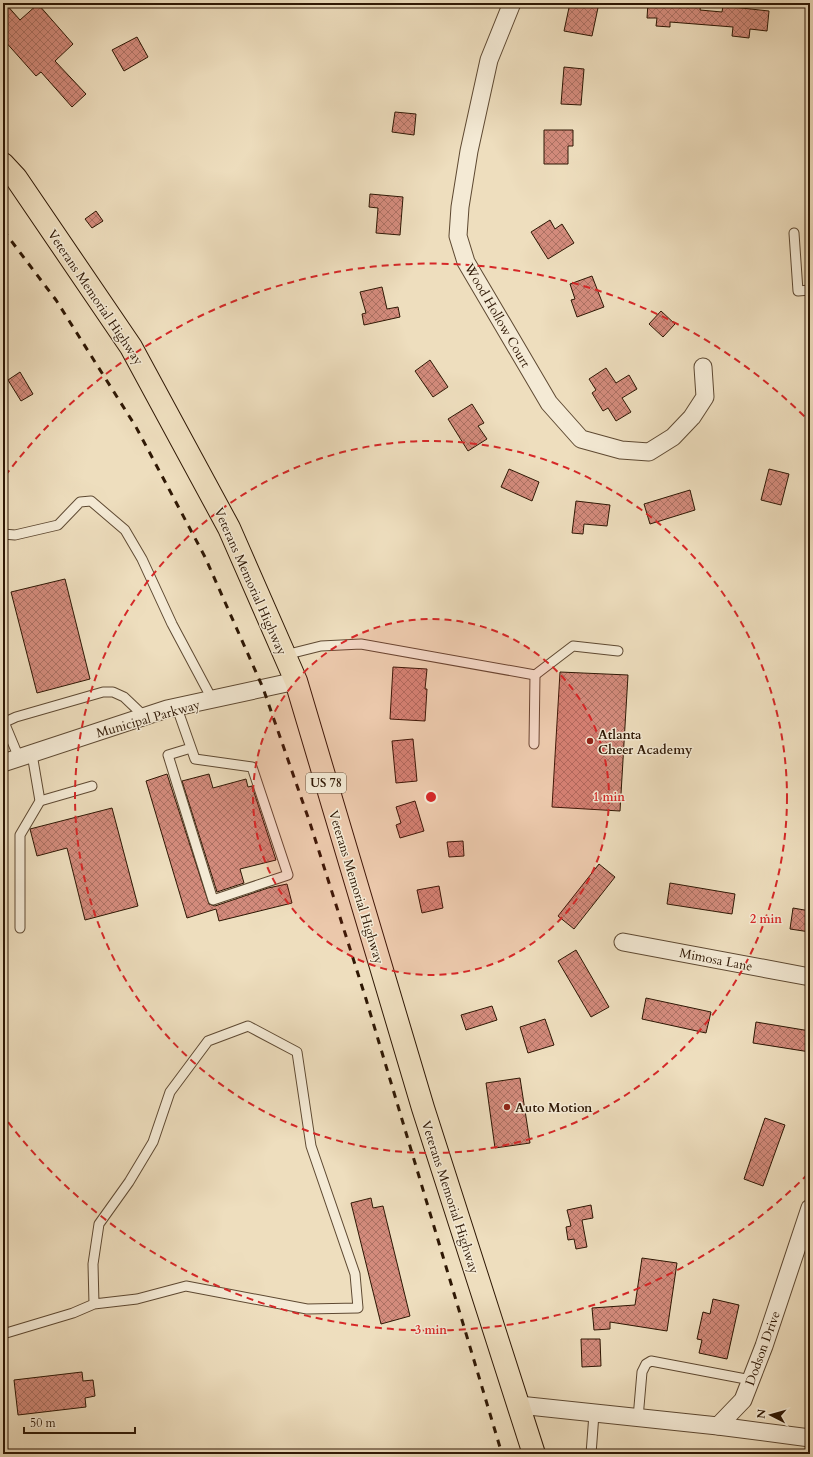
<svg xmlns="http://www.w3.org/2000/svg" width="813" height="1457" font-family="Cardo,serif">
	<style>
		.building { fill: url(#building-cross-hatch); stroke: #2e1704 }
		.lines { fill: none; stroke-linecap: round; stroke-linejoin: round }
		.service-casing { stroke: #5e4932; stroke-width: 11 }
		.minor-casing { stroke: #5e4932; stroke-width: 19 }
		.primary-casing { stroke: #2e1704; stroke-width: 24 }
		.service { stroke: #f4ead5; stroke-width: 9 }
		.minor { stroke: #f4ead5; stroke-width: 17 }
		.primary { stroke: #eedebe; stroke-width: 22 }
		.rail { stroke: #2e1704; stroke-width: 3; stroke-dasharray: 7 7; stroke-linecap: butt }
		.ring { fill: none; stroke: #d62828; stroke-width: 2; stroke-dasharray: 7 5 }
		.poi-dot { fill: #8f2418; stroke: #f4ead5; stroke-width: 1.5 }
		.labels { text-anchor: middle; stroke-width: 3; stroke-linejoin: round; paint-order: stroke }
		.shield { fill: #f4ead5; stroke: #695643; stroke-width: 1 }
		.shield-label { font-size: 12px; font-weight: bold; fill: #2e1704 }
		.street-label { font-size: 13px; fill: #2e1704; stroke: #f4ead5 }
		.poi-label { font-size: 13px; font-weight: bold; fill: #2e1704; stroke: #f4ead5; text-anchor: start }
		.centre { fill: #d62828; stroke: #f4ead5; stroke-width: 2 }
		.ring-label { font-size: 12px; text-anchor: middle; font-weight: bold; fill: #d62828; stroke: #f4ead5; stroke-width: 3; stroke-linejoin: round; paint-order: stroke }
	</style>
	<defs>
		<pattern id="building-cross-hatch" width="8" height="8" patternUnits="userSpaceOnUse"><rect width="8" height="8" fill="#d38b7c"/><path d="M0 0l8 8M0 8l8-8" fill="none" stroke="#ac7163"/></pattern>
	</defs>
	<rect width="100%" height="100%" fill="#eedebe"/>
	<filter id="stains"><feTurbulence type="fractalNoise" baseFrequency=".005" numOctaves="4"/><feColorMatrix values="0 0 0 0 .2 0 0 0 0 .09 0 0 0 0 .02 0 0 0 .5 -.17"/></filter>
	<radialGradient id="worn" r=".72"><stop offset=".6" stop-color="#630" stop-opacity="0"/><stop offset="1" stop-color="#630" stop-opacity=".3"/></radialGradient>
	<g class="building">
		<polygon points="3,3 5,3 20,20 38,4 73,44 55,61 86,94 72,107 41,72 36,76 3,39"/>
		<polygon points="570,3 599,3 592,36 564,31"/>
		<polygon points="648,3 701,3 700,10 722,12 723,6 769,11 767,31 750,29 749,38 732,36 733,27 670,22 670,27 656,26 657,18 647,18"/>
		<polygon points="137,37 148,57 124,71 112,50"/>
		<polygon points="564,67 584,69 581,105 561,104"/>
		<polygon points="395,112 416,114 414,135 392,132"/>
		<polygon points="544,130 573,130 573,146 568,146 568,164 544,164"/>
		<polygon points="370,194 403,197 400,235 376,233 378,208 369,207"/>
		<polygon points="96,211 103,221 92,228 85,219"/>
		<polygon points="550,220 555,229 562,224 574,243 548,259 531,232"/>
		<polygon points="592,276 604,307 577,317 571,300 575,299 570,284"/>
		<polygon points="382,287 387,309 398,307 400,317 364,325 362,314 366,313 360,292"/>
		<polygon points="661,311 675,324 663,337 649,324"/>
		<polygon points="430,360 448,387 433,397 415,371"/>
		<polygon points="606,368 616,383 629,375 637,389 622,398 631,412 616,421 608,408 603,411 592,393 596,390 589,379"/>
		<polygon points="20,372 33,394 21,401 8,380"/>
		<polygon points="472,404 484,423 478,426 487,439 468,451 448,419"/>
		<polygon points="509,469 539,482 532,501 501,487"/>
		<polygon points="769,469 789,474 781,505 761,500"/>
		<polygon points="690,490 695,510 650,524 644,504"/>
		<polygon points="576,501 610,505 607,526 584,524 583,534 572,533"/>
		<polygon points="65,579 90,679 37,693 11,592"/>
		<polygon points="393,667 427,669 425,689 427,689 425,721 390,719"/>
		<polygon points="560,672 628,675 620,811 552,807"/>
		<polygon points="413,739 417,781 396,783 392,741"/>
		<polygon points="167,774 209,904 215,906 268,888 287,884 292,903 219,921 216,909 187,918 146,781"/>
		<polygon points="209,774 213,788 246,779 248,787 252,786 276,860 240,869 244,883 217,892 182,781"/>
		<polygon points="415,801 424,831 400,838 396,825 401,823 396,807"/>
		<polygon points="112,808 138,906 85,920 67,848 37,856 30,829"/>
		<polygon points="463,841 464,856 449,857 447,842"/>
		<polygon points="599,864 615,877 574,929 558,916"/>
		<polygon points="670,883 735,894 732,914 667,904"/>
		<polygon points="439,886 443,908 422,913 417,890"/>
		<polygon points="793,908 810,911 810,932 790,929"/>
		<polygon points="576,950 609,1007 591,1017 558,961"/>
		<polygon points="646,998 711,1012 706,1033 642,1019"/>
		<polygon points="492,1006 497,1020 466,1030 461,1015"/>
		<polygon points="545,1019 554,1045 528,1053 520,1027"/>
		<polygon points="756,1022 810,1031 810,1052 753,1043"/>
		<polygon points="520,1078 530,1143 495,1148 486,1083"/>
		<polygon points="765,1118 785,1125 763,1186 744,1179"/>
		<polygon points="371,1198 373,1208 383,1206 410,1316 381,1324 351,1203"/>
		<polygon points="591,1205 593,1218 582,1220 587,1247 576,1249 574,1239 568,1240 566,1227 571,1226 567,1210"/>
		<polygon points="642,1258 677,1263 667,1331 610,1322 610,1329 594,1330 592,1308 635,1305"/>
		<polygon points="713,1299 739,1305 727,1359 699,1353 702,1340 697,1339 703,1312 710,1314"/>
		<polygon points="581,1339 600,1339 601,1366 582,1367"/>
		<polygon points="82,1372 83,1381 93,1380 95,1396 85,1398 86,1407 18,1415 14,1380"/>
	</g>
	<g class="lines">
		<g class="service-casing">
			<g id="service">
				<polyline points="794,233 798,291 810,290"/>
				<polyline points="3,534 15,535 58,525 80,502 91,501 125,530 142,559 172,624 212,699"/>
				<polyline points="285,655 321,646 361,644 535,675 573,646 618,651"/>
				<polyline points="177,708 195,759 252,767 288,875 213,900 168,755 191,748"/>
				<polyline points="4,722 19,758"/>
				<polyline points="3,723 16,717 103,692 113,692 124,697 145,717"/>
				<polyline points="534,744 535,675"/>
				<polyline points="40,801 92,786"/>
				<polyline points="20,928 20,835 40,801 32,754"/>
				<polyline points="3,1334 73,1313 94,1304 137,1299 186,1286 307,1309 358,1308 355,1274 311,1146 297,1052 248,1026 208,1041 170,1092 153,1142 129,1182 99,1224 93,1264 94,1304"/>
				<polyline points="638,1418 642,1372 646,1364 651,1361 751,1380"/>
				<polyline points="591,1454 594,1414"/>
			</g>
		</g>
		<g class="minor-casing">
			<g id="minor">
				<polyline points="512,3 489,60 469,151 460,207 458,236 466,262 549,403 581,439 621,450 649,452 673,437 692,417 705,397 703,367"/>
				<polyline points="3,763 167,709 296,681"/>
				<polyline points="623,942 810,977"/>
				<polyline points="519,1405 718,1426 810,1438"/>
				<polyline points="718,1426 743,1400 764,1346 810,1208"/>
			</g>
		</g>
		<g class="primary-casing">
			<polyline id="primary" points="3,164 16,178 131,347 229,528 296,681 423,1108 534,1454"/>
		</g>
		<use href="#service" class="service"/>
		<use href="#minor" class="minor"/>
		<use href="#primary" class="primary"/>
		<polyline class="rail" points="3,230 56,300 136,427 205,557 263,688 310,823 366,999 502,1454"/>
	</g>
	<circle cx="431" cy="797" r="178" fill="#d62828" fill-opacity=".12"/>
	<g class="ring">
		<circle cx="431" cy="797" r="178"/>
		<circle cx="431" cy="797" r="356"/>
		<path d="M808 1174A533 533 0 0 1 5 1118M5 476A533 533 0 0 1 808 420"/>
	</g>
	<g class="poi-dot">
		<circle cx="590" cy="741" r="4"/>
		<circle cx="507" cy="1107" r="4"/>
	</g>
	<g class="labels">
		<rect class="shield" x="306" y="773" width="40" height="20" rx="3"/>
		<g class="shield-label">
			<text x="326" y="787">US 78</text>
		</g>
		<g class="street-label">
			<text transform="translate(96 297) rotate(56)" y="5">Veterans Memorial Highway</text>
			<text transform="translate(498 315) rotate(60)" y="5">Wood Hollow Court</text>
			<text transform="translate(251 581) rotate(66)" y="5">Veterans Memorial Highway</text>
			<text transform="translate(148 718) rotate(-16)" y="5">Municipal Parkway</text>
			<text transform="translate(357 887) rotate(73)" y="5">Veterans Memorial Highway</text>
			<text transform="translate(716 959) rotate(11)" y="5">Mimosa Lane</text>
			<text transform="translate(451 1197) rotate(72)" y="5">Veterans Memorial Highway</text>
			<text transform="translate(762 1348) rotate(-70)" y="5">Dodson Drive</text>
		</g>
		<g class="poi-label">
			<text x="598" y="739">Atlanta<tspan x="598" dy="15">Cheer Academy</tspan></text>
			<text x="515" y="1112">Auto Motion</text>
		</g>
	</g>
	<circle cx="431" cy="797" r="6" class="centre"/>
	<g class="ring-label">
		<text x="609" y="801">1 min</text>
		<text x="766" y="923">2 min</text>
		<text x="431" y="1334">3 min</text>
	</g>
	<rect width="813" height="1457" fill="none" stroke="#eedebe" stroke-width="16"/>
	<rect x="4" y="4" width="805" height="1449" fill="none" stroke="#2e1704" stroke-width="2"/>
	<rect x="8" y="8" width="797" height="1441" fill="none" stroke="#2e1704"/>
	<g transform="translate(771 1415) rotate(276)" stroke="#f4ead5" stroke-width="3" paint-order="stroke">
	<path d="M0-3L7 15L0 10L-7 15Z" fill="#2e1704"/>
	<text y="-6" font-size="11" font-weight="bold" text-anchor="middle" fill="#2e1704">N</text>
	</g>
	<path d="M24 1427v6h111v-6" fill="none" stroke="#2e1704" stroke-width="2"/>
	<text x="30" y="1427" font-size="12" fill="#2e1704" stroke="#f4ead5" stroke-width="3" paint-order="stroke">50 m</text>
	<rect width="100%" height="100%" filter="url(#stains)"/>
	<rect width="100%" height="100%" fill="url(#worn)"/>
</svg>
